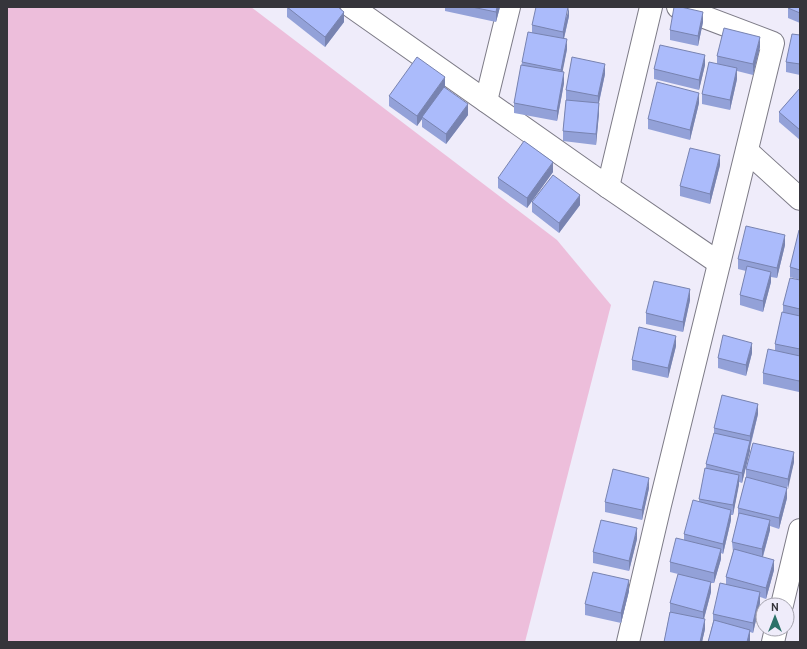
<svg xmlns="http://www.w3.org/2000/svg" width="807" height="649" font-family="Cabin,sans-serif">
	<style>
		.green { fill: #edbedb }
		.lines { fill: none; stroke-linecap: round; stroke-linejoin: round }
		.minor-casing { stroke: #7d7b87; stroke-width: 24 }
		.minor { stroke: #fff; stroke-width: 22 }
		.wall { fill: #93a1d8 }
		.shaded-wall { fill: #7883b0 }
		.building { fill: #abbbfb; stroke: #7883b0 }
	</style>
	<rect width="100%" height="100%" fill="#efecfa"/>
	<polygon class="green" points="7,7 251,7 557,240 611,305 525,642 7,642"/>
	<g class="lines">
		<g class="minor-casing">
			<g id="minor">
				<polyline points="352,7 608,187 719,263"/>
				<polyline points="486,101 509,7"/>
				<polyline points="747,151 800,199"/>
				<polyline points="608,187 651,7"/>
				<polyline points="782,605 800,530"/>
				<polyline points="628,642 660,505 773,43 678,7"/>
				<polyline points="773,642 776,629"/>
			</g>
		</g>
		<use href="#minor" class="minor"/>
	</g>
	<g class="wall">
		<polygon points="287,7 344,22 325,47 287,17"/>
		<polygon points="445,7 500,7 496,22 445,11"/>
		<polygon points="800,7 800,23 788,18 788,8"/>
		<polygon points="569,16 564,39 567,49 562,72 564,83 557,121 514,113 514,103 522,62 532,33 532,25"/>
		<polygon points="703,22 698,46 670,40 670,30"/>
		<polygon points="800,35 800,75 786,72 786,62"/>
		<polygon points="760,47 753,75 737,71 737,79 730,110 702,104 702,94 717,64 717,56"/>
		<polygon points="705,65 699,90 654,79 654,69"/>
		<polygon points="605,74 599,103 599,113 596,145 563,141 563,131 566,100 566,90"/>
		<polygon points="445,87 468,115 446,144 422,127 422,119 417,126 389,106 389,96"/>
		<polygon points="800,88 800,140 779,122 779,112"/>
		<polygon points="699,103 690,140 648,129 648,119"/>
		<polygon points="720,165 710,204 680,196 680,186"/>
		<polygon points="553,172 527,208 498,188 498,178"/>
		<polygon points="532,202 580,205 559,233 532,212"/>
		<polygon points="800,230 800,280 790,277 790,267"/>
		<polygon points="785,245 777,278 771,277 771,282 763,312 740,305 740,295 746,271 738,269 738,259"/>
		<polygon points="800,280 800,388 799,392 763,384 763,373 775,351 775,344 783,312 783,305"/>
		<polygon points="690,300 683,332 646,324 646,313"/>
		<polygon points="676,346 668,378 632,370 632,360"/>
		<polygon points="752,353 746,376 718,368 718,358"/>
		<polygon points="758,414 742,483 739,482 733,515 731,515 731,520 723,554 721,553 721,559 714,583 711,583 711,592 704,619 705,629 702,642 664,642 670,612 670,603 678,574 670,572 670,562 684,540 684,534 699,502 699,499 706,468 706,464 714,433 714,428"/>
		<polygon points="794,462 787,489 787,498 779,529 770,526 770,530 763,557 774,570 766,599 760,597 760,603 753,633 750,632 750,642 708,642 713,622 713,614 726,584 726,577 733,552 732,542 738,518 738,508 746,477 746,469"/>
		<polygon points="649,488 642,520 605,512 605,502"/>
		<polygon points="637,539 629,571 593,563 593,552"/>
		<polygon points="629,591 621,623 585,615 585,604"/>
	</g>
	<g class="shaded-wall">
		<polygon points="497,7 500,7 496,22 496,12"/>
		<polygon points="569,7 569,16 563,42 563,32"/>
		<polygon points="344,12 344,22 325,47 325,37"/>
		<polygon points="703,12 703,22 698,46 698,36"/>
		<polygon points="760,37 760,47 753,75 753,64"/>
		<polygon points="567,39 567,49 561,80 561,70"/>
		<polygon points="705,55 705,65 699,90 699,80"/>
		<polygon points="605,64 605,74 598,106 598,96"/>
		<polygon points="737,68 737,79 730,110 730,100"/>
		<polygon points="564,72 564,83 557,121 557,111"/>
		<polygon points="445,77 445,87 423,117 422,117 422,119 417,126 417,116"/>
		<polygon points="699,93 699,103 690,140 690,130"/>
		<polygon points="599,103 599,113 596,145 596,134"/>
		<polygon points="468,104 468,115 446,144 446,134"/>
		<polygon points="720,155 720,165 710,204 710,194"/>
		<polygon points="553,162 553,172 527,208 527,198"/>
		<polygon points="580,195 580,205 559,233 559,223"/>
		<polygon points="785,235 785,245 777,278 777,268"/>
		<polygon points="771,272 771,282 763,312 763,301"/>
		<polygon points="690,289 690,300 683,332 683,322"/>
		<polygon points="676,336 676,346 668,378 668,368"/>
		<polygon points="752,343 752,353 746,376 746,365"/>
		<polygon points="800,378 800,388 799,392 799,381"/>
		<polygon points="758,404 758,414 750,446 750,436"/>
		<polygon points="750,441 750,451 742,483 742,473"/>
		<polygon points="794,452 794,462 788,489 788,479"/>
		<polygon points="739,475 739,485 733,515 733,505"/>
		<polygon points="649,478 649,488 642,520 642,510"/>
		<polygon points="787,488 787,498 779,529 779,518"/>
		<polygon points="731,510 731,520 723,554 723,544"/>
		<polygon points="770,520 770,530 762,559 762,549"/>
		<polygon points="637,528 637,539 629,571 629,561"/>
		<polygon points="721,549 721,559 714,583 714,573"/>
		<polygon points="774,560 774,570 766,599 766,588"/>
		<polygon points="629,580 629,591 621,623 621,613"/>
		<polygon points="711,582 711,592 703,622 703,612"/>
		<polygon points="760,592 760,603 753,633 753,623"/>
		<polygon points="705,619 705,629 702,642 700,642"/>
		<polygon points="750,630 750,642 747,642"/>
	</g>
	<g class="building">
		<polygon points="287,7 338,7 344,12 325,37"/>
		<polygon points="472,7 497,7 496,12"/>
		<polygon points="536,7 568,7 563,32 532,25"/>
		<polygon points="674,7 681,7 703,12 698,36 670,30"/>
		<polygon points="789,7 800,7 800,13 788,8"/>
		<polygon points="724,28 760,37 753,64 717,56"/>
		<polygon points="528,32 567,39 561,70 522,62"/>
		<polygon points="792,34 800,35 800,64 786,62"/>
		<polygon points="660,45 705,55 699,80 654,69"/>
		<polygon points="417,57 445,77 417,116 389,96"/>
		<polygon points="572,57 605,64 598,96 566,90"/>
		<polygon points="709,62 737,68 730,100 702,94"/>
		<polygon points="521,65 564,72 557,111 514,103"/>
		<polygon points="657,82 699,93 690,130 648,119"/>
		<polygon points="444,87 468,104 446,134 422,117"/>
		<polygon points="800,88 800,130 779,112"/>
		<polygon points="566,100 599,103 596,134 563,131"/>
		<polygon points="524,141 553,162 527,198 498,178"/>
		<polygon points="690,148 720,155 710,194 680,186"/>
		<polygon points="553,175 580,195 559,223 532,202"/>
		<polygon points="746,226 785,235 777,268 738,259"/>
		<polygon points="799,230 800,230 800,270 790,267"/>
		<polygon points="747,266 771,272 763,301 740,295"/>
		<polygon points="790,278 800,280 800,309 783,305"/>
		<polygon points="654,281 690,289 683,322 646,313"/>
		<polygon points="782,312 800,316 800,349 775,344"/>
		<polygon points="639,327 676,336 668,368 632,360"/>
		<polygon points="723,335 752,343 746,365 718,358"/>
		<polygon points="768,349 800,356 800,378 799,381 763,373"/>
		<polygon points="722,395 758,404 750,436 714,428"/>
		<polygon points="714,433 750,441 742,473 706,464"/>
		<polygon points="753,443 794,452 788,479 746,469"/>
		<polygon points="705,468 739,475 733,505 699,499"/>
		<polygon points="613,469 649,478 642,510 605,502"/>
		<polygon points="746,477 787,488 779,518 738,508"/>
		<polygon points="693,500 731,510 723,544 684,534"/>
		<polygon points="739,513 770,520 762,549 732,542"/>
		<polygon points="601,520 637,528 629,561 593,552"/>
		<polygon points="676,538 721,549 714,573 670,562"/>
		<polygon points="734,549 774,560 766,588 726,577"/>
		<polygon points="593,572 629,580 621,613 585,604"/>
		<polygon points="678,574 711,582 703,612 670,603"/>
		<polygon points="720,583 760,592 753,623 713,614"/>
		<polygon points="670,612 705,619 700,642 664,642"/>
		<polygon points="714,620 750,630 747,642 708,642"/>
	</g>
	<rect width="807" height="649" fill="none" stroke="#36353b" stroke-width="16"/>
	<g transform="translate(775 617)"><circle r="19" fill="#efecfa" stroke="#a5a3ae"/>
	<path d="M0-3L7 15L0 10L-7 15Z" fill="#2b7269"/>
	<text y="-6" font-size="11" font-weight="bold" text-anchor="middle" fill="#36353b">N</text>
	</g>
</svg>
